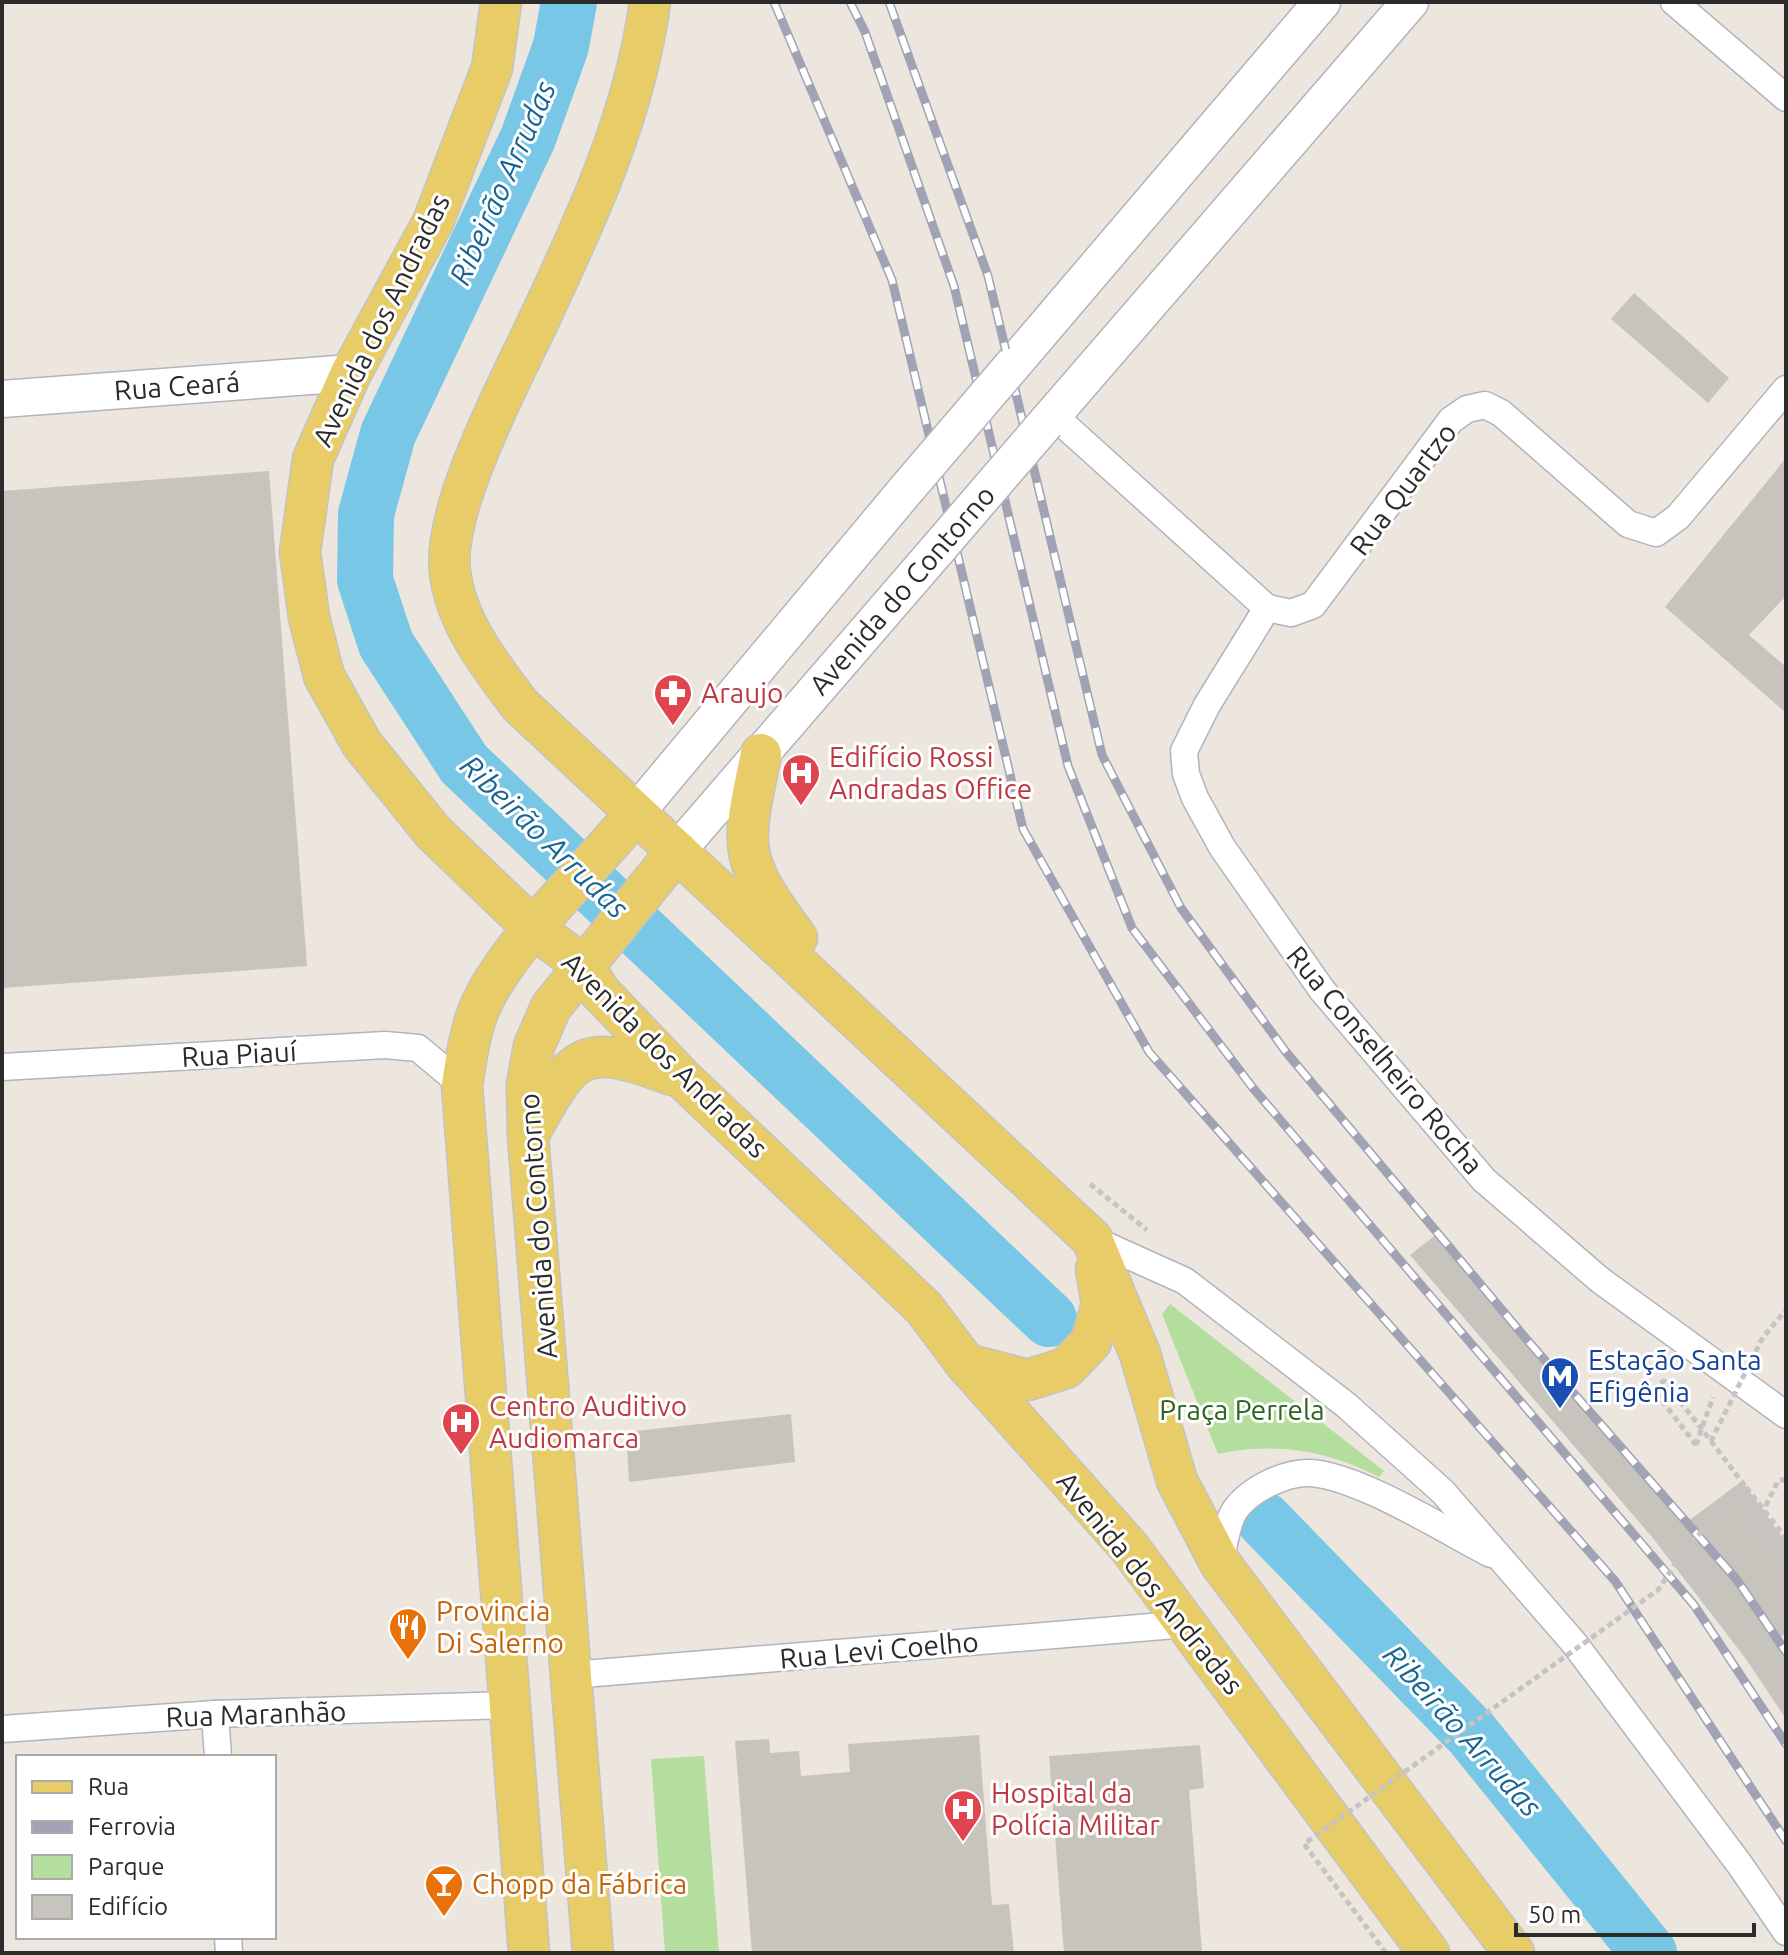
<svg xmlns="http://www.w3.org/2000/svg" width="1788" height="1955" font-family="Ubuntu,sans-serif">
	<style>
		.green { fill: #b3de9e }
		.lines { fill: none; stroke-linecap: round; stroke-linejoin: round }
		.river { stroke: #78c7e6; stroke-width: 56 }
		.building { fill: #c7c3bd }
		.street-casing { stroke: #b1b4bd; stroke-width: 29 }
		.secondary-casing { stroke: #b1b4bd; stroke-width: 39 }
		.primary-casing { stroke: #c4c4c4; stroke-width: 43 }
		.path { stroke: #c4c4c4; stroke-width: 5; stroke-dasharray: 6 4; stroke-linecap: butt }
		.street { stroke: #fff; stroke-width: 26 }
		.secondary { stroke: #fff; stroke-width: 36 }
		.primary { stroke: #e7cc67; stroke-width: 40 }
		.rail-casing { stroke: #a1a3b4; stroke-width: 9 }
		.rail { stroke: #fff; stroke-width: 6; stroke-dasharray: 18; stroke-linecap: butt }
		.secondary-bridge-casing { stroke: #b1b4bd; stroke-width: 39; stroke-linecap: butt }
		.path-bridge { stroke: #c4c4c4; stroke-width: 5; stroke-dasharray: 6 4; stroke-linecap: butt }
		.secondary-bridge { stroke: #fff; stroke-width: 36 }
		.labels { text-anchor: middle; stroke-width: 6; stroke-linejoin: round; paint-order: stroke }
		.street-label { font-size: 28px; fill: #2b2b2b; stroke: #fff }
		.health-label { font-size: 28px; fill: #be3a42; stroke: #fff; text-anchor: start }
		.transit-label { font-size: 28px; fill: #164399; stroke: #fff; text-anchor: start }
		.park-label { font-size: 28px; fill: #2c631f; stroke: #fff }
		.food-label { font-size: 28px; fill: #c56008; stroke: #fff; text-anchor: start }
		.water-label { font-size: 30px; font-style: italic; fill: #176593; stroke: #fff }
	</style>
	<rect width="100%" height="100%" fill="#ece6de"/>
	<g class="green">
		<path d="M1170 1304 1384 1471 1379 1477C1328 1450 1273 1442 1218 1454L1162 1314Z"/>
		<polygon points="704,1756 719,1953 665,1953 651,1759"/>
	</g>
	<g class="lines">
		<g class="river">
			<polyline points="569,2 561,46 528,138 388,434 366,514 365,580 386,644 464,764 1049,1319"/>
			<polyline points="1264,1520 1472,1734 1649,1953"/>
		</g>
	</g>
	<g class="building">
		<polygon points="1634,293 1729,378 1708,403 1611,319"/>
		<polygon points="1786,458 1786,596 1749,635 1786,667 1786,713 1665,607"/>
		<polygon points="269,471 307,966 2,988 2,491"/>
		<polygon points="1438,1233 1683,1525 1742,1481 1786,1542 1786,1633 1775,1641 1786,1657 1786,1719 1746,1659 1652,1537 1410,1255"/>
		<polygon points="791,1414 795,1462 629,1482 626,1432"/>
		<polygon points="979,1735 992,1905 1009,1904 1014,1953 752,1953 735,1741 769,1739 770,1753 799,1751 801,1776 850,1772 848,1744"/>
		<polygon points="1200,1745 1204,1788 1189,1790 1202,1953 1064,1953 1049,1756"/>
	</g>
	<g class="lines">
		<g class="street-casing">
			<g id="street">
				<polyline points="1674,2 1786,98"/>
				<polyline points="1052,414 1267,608"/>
				<polyline points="1267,608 1207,705 1184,751 1186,774 1195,798 1222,847 1322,990 1484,1180 1600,1280 1786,1415"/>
				<polyline points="1267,608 1291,613 1313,605 1451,420 1467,409 1485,405 1501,413 1628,524 1656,533 1678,517 1786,389"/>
				<polyline points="2,1067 385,1045 418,1048 462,1085"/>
				<polyline points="1092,1239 1185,1281 1346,1405 1443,1492 1574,1643 1740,1865 1786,1932"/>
				<path d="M1220 1563C1224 1547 1226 1524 1235 1510 1250 1489 1285 1472 1311 1473 1361 1477 1444 1530 1491 1554"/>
				<polyline points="572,1675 1187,1624"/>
				<polyline points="215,1714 218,1757"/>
				<polyline points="2,1729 215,1714 511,1705"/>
				<polyline points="228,1937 229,1953"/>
			</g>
		</g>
		<g class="secondary-casing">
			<g id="secondary">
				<polyline points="1011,367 1322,2"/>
				<polyline points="2,399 351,373"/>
				<polyline points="1046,423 1410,2"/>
				<polyline points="635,814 905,491"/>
				<polyline points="677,851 937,550"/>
			</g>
		</g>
		<g class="primary-casing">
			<g id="primary">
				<polyline points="501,2 492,68 433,222 351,373 313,459 300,552 309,617 324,676 362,744 433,832 534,929 582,964 600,992 682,1078 924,1308 966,1364 1129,1547 1429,1953"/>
				<path d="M650 2C635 115 586 220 538 322 510 382 442 508 450 572 456 623 490 665 520 705L1092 1239 1140 1354 1177 1481 1220 1563 1514 1953"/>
				<path d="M761 754C741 850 737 857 797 938"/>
				<path d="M530 1132C574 1052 582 1041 672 1075"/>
				<polyline points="966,1364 1028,1380 1066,1368 1091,1342 1102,1304 1096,1269"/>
				<path d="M529 1953 462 1085C466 1060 469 1036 478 1012 503 948 590 870 635 814"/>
				<polyline points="593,1953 528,1136 527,1084 534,1046 551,1007 677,851"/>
			</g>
		</g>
		<g class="path">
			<polyline points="1090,1184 1147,1230"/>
			<polyline points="1711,1441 1745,1486"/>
			<polyline points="1696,1445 1713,1397"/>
			<polyline points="1786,1479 1778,1481 1757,1523 1786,1561"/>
			<polyline points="1685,1549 1709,1607"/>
		</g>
		<use href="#street" class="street"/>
		<use href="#secondary" class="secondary"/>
		<use href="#primary" class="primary"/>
		<g class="rail-casing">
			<g id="rail">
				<polyline points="774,2 892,280 1023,829 1149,1052 1615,1581 1786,1841"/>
				<polyline points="850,2 865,32 954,286 1068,766 1132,928 1253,1088 1694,1605 1786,1744"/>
				<polyline points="889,2 988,276 1102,755 1181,908 1286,1052 1528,1341 1737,1580 1786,1652"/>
			</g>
		</g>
		<use href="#rail" class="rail"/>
		<g class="secondary-bridge-casing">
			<g id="secondary-bridge">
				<polyline points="905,491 1011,367"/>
				<polyline points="937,550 1046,423"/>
			</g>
		</g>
		<g class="path-bridge">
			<polyline points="1696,1445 1653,1389 1664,1381 1711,1441 1763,1337 1786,1310"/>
			<polyline points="1386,1953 1304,1844 1658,1590 1685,1549 1745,1486 1786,1538"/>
		</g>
		<use href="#secondary-bridge" class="secondary-bridge"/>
	</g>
	<defs>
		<g id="pharmacy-pin" transform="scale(2)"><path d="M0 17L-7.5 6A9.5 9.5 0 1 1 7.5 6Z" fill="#e0444e" stroke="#fff"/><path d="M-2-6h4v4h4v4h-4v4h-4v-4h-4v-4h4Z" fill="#fff"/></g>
		<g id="hospital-pin" transform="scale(2)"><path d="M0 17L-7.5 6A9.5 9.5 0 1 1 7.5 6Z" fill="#e0444e" stroke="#fff"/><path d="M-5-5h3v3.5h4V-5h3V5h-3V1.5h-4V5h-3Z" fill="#fff"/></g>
		<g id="metro-pin" transform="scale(2)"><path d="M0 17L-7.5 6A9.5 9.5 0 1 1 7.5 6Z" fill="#1a4fb4" stroke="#fff"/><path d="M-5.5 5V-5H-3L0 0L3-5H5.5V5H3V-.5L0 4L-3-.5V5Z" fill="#fff"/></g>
		<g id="restaurant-pin" transform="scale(2)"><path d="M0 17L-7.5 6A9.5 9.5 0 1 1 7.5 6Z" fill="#e8710a" stroke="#fff"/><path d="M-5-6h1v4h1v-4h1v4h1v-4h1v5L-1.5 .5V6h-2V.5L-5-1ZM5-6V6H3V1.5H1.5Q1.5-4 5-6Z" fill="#fff"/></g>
		<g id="bar-pin" transform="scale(2)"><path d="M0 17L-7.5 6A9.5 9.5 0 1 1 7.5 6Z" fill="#e8710a" stroke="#fff"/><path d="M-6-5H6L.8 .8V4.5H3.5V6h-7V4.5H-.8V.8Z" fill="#fff"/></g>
	</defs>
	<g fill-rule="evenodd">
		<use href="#pharmacy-pin" x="673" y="693"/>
		<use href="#hospital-pin" x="801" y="773"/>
		<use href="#metro-pin" x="1560" y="1376"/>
		<use href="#hospital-pin" x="461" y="1422"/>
		<use href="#restaurant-pin" x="408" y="1627"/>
		<use href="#hospital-pin" x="963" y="1809"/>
		<use href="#bar-pin" x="444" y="1884"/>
	</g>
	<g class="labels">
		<g class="street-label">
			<text transform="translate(381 320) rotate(-64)" y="10">Avenida dos Andradas</text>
			<text transform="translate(177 386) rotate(-4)" y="10">Rua Ceará</text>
			<text transform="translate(1403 489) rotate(-53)" y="10">Rua Quartzo</text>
			<text transform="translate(902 590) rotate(-49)" y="10">Avenida do Contorno</text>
			<text transform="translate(239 1054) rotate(-3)" y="10">Rua Piauí</text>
			<text transform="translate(665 1055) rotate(45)" y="10">Avenida dos Andradas</text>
			<text transform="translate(1385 1060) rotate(50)" y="10">Rua Conselheiro Rocha</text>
			<text transform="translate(538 1226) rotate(-94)" y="10">Avenida do Contorno</text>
			<text transform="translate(1150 1583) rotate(51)" y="10">Avenida dos Andradas</text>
			<text transform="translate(879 1650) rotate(-5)" y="10">Rua Levi Coelho</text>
			<text transform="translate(256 1714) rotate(-2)" y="10">Rua Maranhão</text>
		</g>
		<g class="health-label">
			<text x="701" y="703">Araujo</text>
			<text x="829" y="767">Edifício Rossi<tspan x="829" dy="32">Andradas Office</tspan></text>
			<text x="489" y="1416">Centro Auditivo<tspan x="489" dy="32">Audiomarca</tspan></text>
			<text x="991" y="1803">Hospital da<tspan x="991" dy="32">Polícia Militar</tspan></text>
		</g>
		<g class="transit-label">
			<text x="1588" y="1370">Estação Santa<tspan x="1588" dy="32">Efigênia</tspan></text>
		</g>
		<g class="park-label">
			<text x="1242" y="1420">Praça Perrela</text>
		</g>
		<g class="food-label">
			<text x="436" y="1621">Provincia<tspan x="436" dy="32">Di Salerno</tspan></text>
			<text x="472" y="1894">Chopp da Fábrica</text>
		</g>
		<g class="water-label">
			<text transform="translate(503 183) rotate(-66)" y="10">Ribeirão Arrudas</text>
			<text transform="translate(544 837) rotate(44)" y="10">Ribeirão Arrudas</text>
			<text transform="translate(1462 1731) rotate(48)" y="10">Ribeirão Arrudas</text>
		</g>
	</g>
	<rect width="1788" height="1955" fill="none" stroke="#2b2b2b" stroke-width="8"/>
	<rect x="16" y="1755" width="260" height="184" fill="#ffffff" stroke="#aaaaaa" stroke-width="2"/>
	<rect x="32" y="1781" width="40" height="12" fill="#e7cc67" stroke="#aaaaaa" stroke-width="2"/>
	<text x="88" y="1795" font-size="24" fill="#2b2b2b">Rua</text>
	<rect x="32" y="1821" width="40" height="12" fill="#a1a3b4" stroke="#aaaaaa" stroke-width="2"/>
	<text x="88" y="1835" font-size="24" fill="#2b2b2b">Ferrovia</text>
	<rect x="32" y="1855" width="40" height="24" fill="#b3de9e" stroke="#aaaaaa" stroke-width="2"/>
	<text x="88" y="1875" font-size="24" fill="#2b2b2b">Parque</text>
	<rect x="32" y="1895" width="40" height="24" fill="#c7c3bd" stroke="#aaaaaa" stroke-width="2"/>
	<text x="88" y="1915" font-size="24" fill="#2b2b2b">Edifício</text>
	<path d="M1516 1923v12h238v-12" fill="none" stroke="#2b2b2b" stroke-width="4"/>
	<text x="1528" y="1923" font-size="24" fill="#2b2b2b" stroke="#ffffff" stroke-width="6" paint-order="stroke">50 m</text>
</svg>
